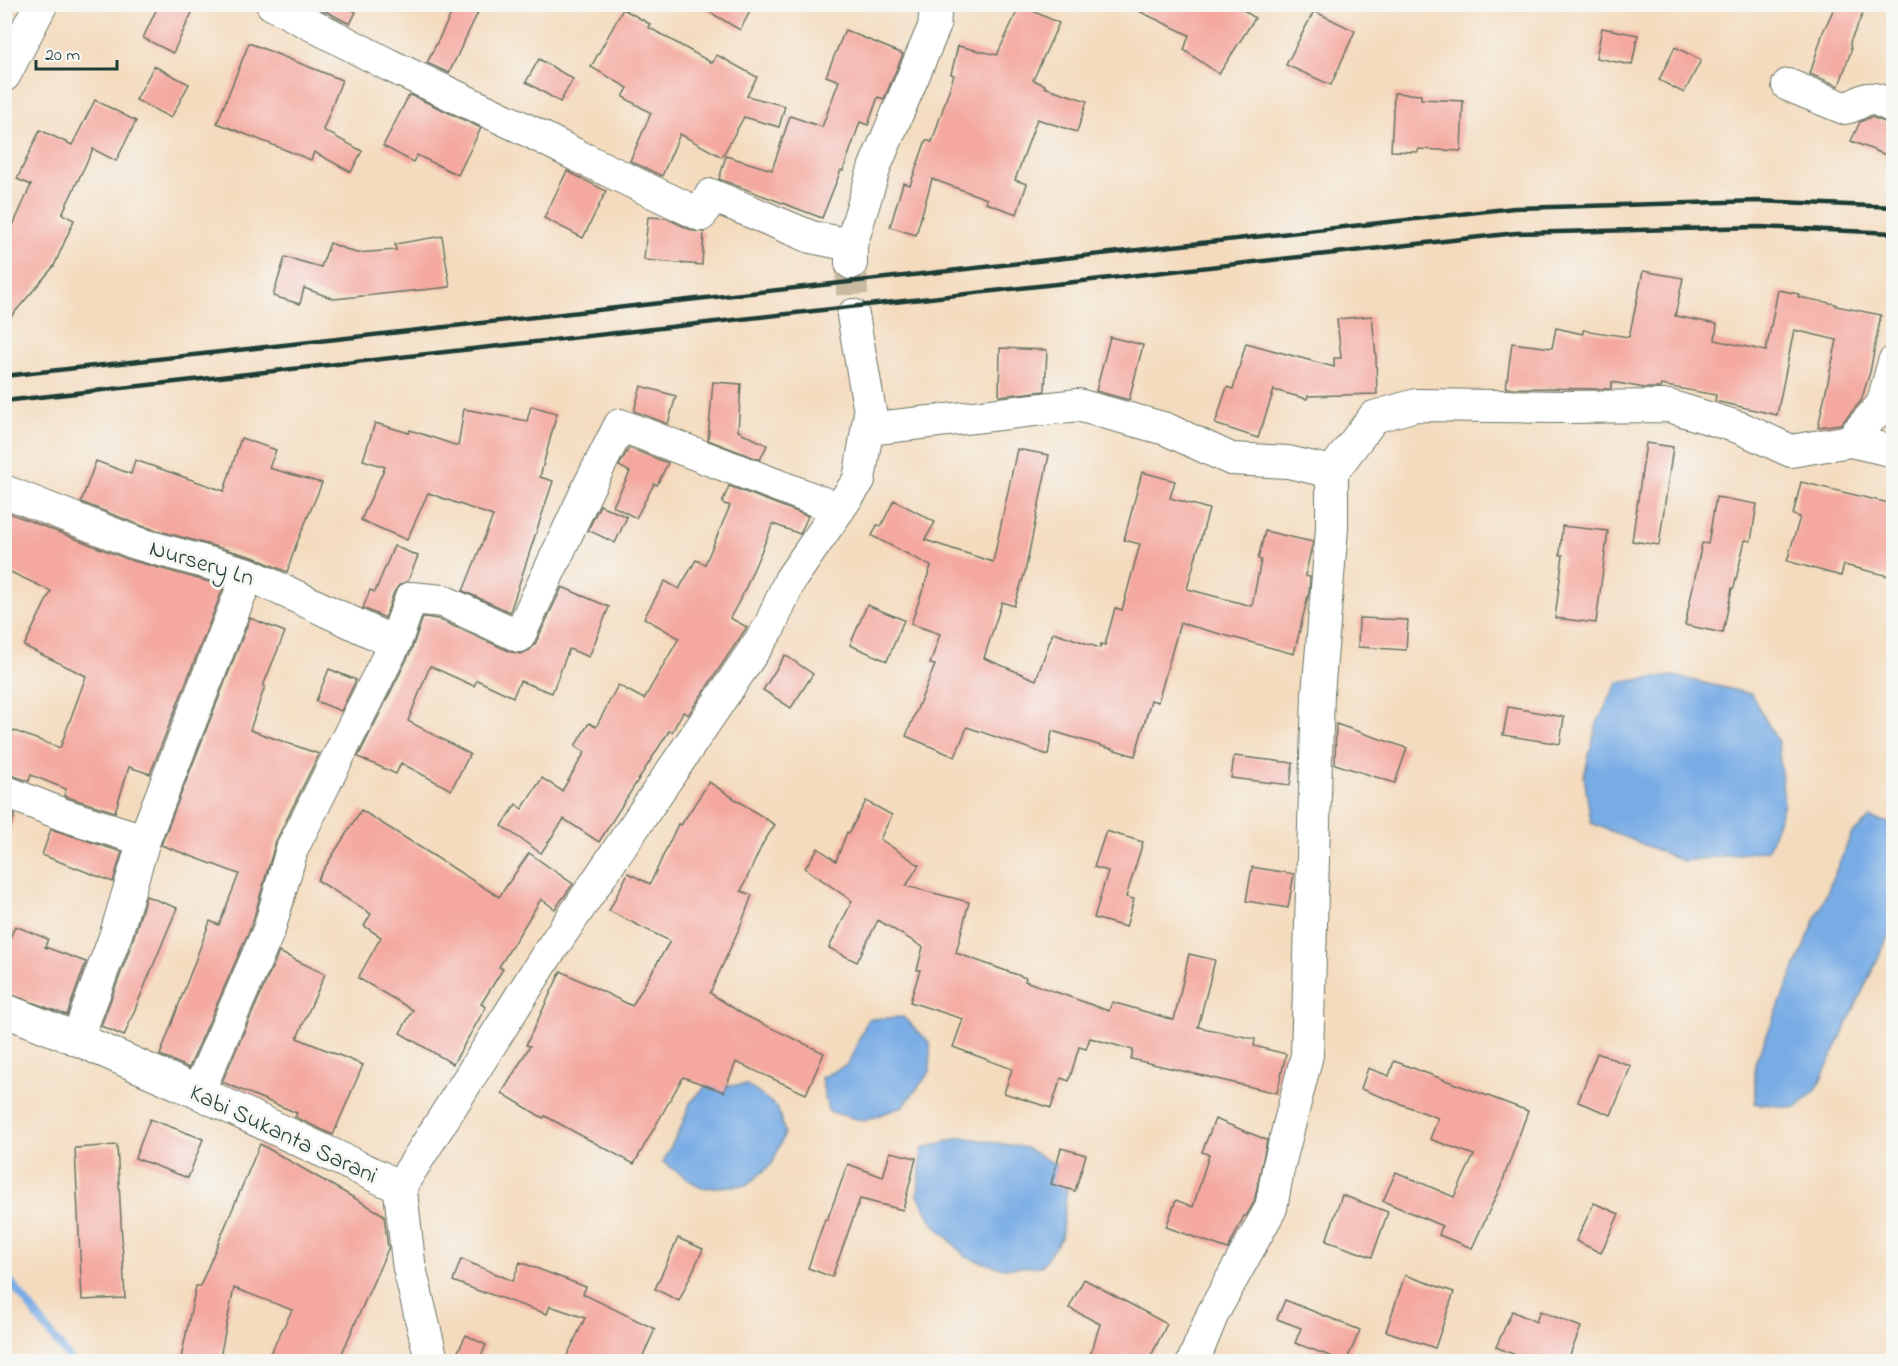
<svg xmlns="http://www.w3.org/2000/svg" width="1898" height="1366" font-family="'Indie Flower',sans-serif">
	<style>
		.water { fill: #78ace5; stroke: #4c748c; stroke-width: 1.5 }
		.lines { fill: none; stroke-linecap: round; stroke-linejoin: round }
		.stream { stroke: #78ace5; stroke-width: 8 }
		.building { fill: #f4a89f }
		.minor-tunnel { stroke: #c9bba2; stroke-width: 32; stroke-dasharray: 32 16; stroke-linecap: butt }
		.minor-casing { stroke: #6a7464; stroke-width: 34 }
		.tertiary-casing { stroke: #6a7464; stroke-width: 35 }
		.secondary-casing { stroke: #6a7464; stroke-width: 35 }
		.minor { stroke: #fff; stroke-width: 32 }
		.tertiary { stroke: #fff; stroke-width: 33 }
		.secondary { stroke: #fff; stroke-width: 33 }
		.rail { stroke: #1f3d34; stroke-width: 4.5 }
		.labels { text-anchor: middle; stroke-width: 6; stroke-linejoin: round; paint-order: stroke }
		.street-label { font-size: 24px; fill: #1f3d34; stroke: #f6f6f2 }
	</style>
	<rect width="100%" height="100%" fill="#f6f6f2"/>
	<filter id="ink" filterUnits="userSpaceOnUse"><feTurbulence type="fractalNoise" baseFrequency=".0167" numOctaves="2"/><feDisplacementMap in="SourceGraphic" scale="12" xChannelSelector="R" yChannelSelector="G"/><feConvolveMatrix kernelMatrix="1 2 1 2 8 2 1 2 1" color-interpolation-filters="sRGB"/></filter>
	<filter id="wash" filterUnits="userSpaceOnUse"><feTurbulence type="fractalNoise" baseFrequency=".008" numOctaves="4" result="noise"/><feDisplacementMap in="SourceGraphic" scale="24" xChannelSelector="R" yChannelSelector="G"/><feGaussianBlur stdDeviation="1.35" result="paint"/><feColorMatrix in="noise" values="0 0 0 0 0 0 0 0 0 0 0 0 0 0 0 0 0 1.4 0 .05"/><feComposite in="paint" operator="in"/></filter>
	<g filter="url(#wash)">
		<rect width="100%" height="100%" fill="#f4dbbe"/>
		<g class="water">
			<polygon points="1674,676 1751,694 1778,742 1784,804 1768,850 1683,861 1591,823 1584,776 1597,723 1618,682"/>
			<polygon points="1870,818 1893,824 1893,926 1816,1090 1796,1108 1755,1103 1755,1063 1851,835"/>
			<polygon points="903,1017 930,1043 930,1072 903,1106 864,1121 828,1111 821,1078 848,1064 868,1019"/>
			<polygon points="747,1085 777,1107 785,1133 772,1164 747,1185 701,1188 663,1162 682,1125 690,1103 706,1086"/>
			<polygon points="962,1137 1026,1148 1069,1172 1061,1238 1041,1266 1001,1268 966,1257 932,1221 918,1195 922,1149"/>
		</g>
		<g class="lines">
			<polyline class="stream" points="4,1273 72,1362"/>
		</g>
		<g id="blocks">
			<g class="building">
				<polygon points="159,4 196,4 173,53 143,38"/>
				<polygon points="312,4 341,4 356,12 350,24"/>
				<polygon points="456,4 482,4 449,73 427,63"/>
				<polygon points="696,4 754,4 740,30"/>
				<polygon points="1124,4 1234,4 1255,18 1219,74 1184,50 1189,35"/>
				<polygon points="1836,4 1867,4 1850,42 1851,51 1839,86 1810,74 1823,32"/>
				<polygon points="1020,5 1059,23 1033,80 1045,85 1044,87 1087,101 1077,132 1037,119 1015,180 1027,184 1017,214 986,203 987,199 932,179 916,235 890,227 903,183 910,185 926,140 932,142 954,75 951,74 958,46 997,55"/>
				<polygon points="623,9 650,24 648,27 712,63 717,55 757,77 747,96 785,106 779,127 744,117 722,157 680,134 662,176 630,161 651,113 623,97 628,88 591,67"/>
				<polygon points="1314,11 1355,31 1331,85 1286,65"/>
				<polygon points="1602,28 1638,35 1632,65 1596,58"/>
				<polygon points="845,30 903,54 884,99 878,97 868,125 860,122 843,171 841,170 822,218 719,179 726,156 772,170 790,116 822,127 839,81 826,76"/>
				<polygon points="249,43 342,80 323,130 362,151 351,172 314,152 311,160 217,123"/>
				<polygon points="1675,47 1701,60 1684,93 1659,80"/>
				<polygon points="539,59 573,79 560,102 526,82"/>
				<polygon points="154,66 189,84 171,118 136,100"/>
				<polygon points="1394,93 1421,95 1421,99 1463,101 1461,151 1419,149 1418,152 1391,151"/>
				<polygon points="411,95 481,128 458,175 417,155 413,162 383,146 408,97"/>
				<polygon points="95,100 136,121 116,161 93,149 62,214 74,220 54,266 4,325 4,246 31,185 17,179 40,130 72,145"/>
				<polygon points="1871,117 1893,125 1893,158 1851,141 1860,122"/>
				<polygon points="567,171 606,191 583,238 544,218"/>
				<polygon points="648,217 666,218 693,231 704,232 702,265 644,260"/>
				<polygon points="442,236 450,287 334,299 304,288 300,304 273,296 285,257 321,267 330,243 356,253 396,250 395,244"/>
				<polygon points="1643,271 1683,278 1675,316 1717,324 1715,340 1766,351 1778,290 1799,294 1798,297 1836,304 1836,306 1881,315 1870,372 1861,401 1841,424 1818,427 1837,340 1794,330 1777,415 1715,401 1716,395 1661,385 1660,388 1644,388 1612,382 1611,389 1506,388 1512,343 1552,348 1556,328 1583,334 1583,330 1629,337"/>
				<polygon points="1372,316 1376,357 1377,394 1308,396 1307,399 1274,390 1258,438 1215,424 1227,387 1233,389 1246,343 1334,367 1334,358 1341,358 1337,319"/>
				<polygon points="1110,337 1143,345 1129,400 1096,391"/>
				<polygon points="1000,348 1047,350 1045,391 999,396"/>
				<polygon points="713,382 741,384 738,431 767,445 760,460 708,440"/>
				<polygon points="641,386 676,396 668,424 634,411"/>
				<polygon points="531,406 557,413 540,477 553,481 510,612 463,591 493,516 428,493 407,540 361,520 385,467 363,460 375,423 409,433 410,430 458,446 464,409 527,421"/>
				<polygon points="241,438 276,450 269,468 322,483 296,545 287,572 253,557 142,526 81,502 96,461 131,474 135,460 224,491"/>
				<polygon points="1646,443 1673,447 1659,545 1632,541"/>
				<polygon points="629,448 668,463 657,485 654,484 636,518 613,506 630,472 619,466"/>
				<polygon points="1017,449 1049,455 1025,572 1014,606 1002,602 984,658 1036,680 1053,632 1100,648 1101,644 1105,645 1115,608 1122,610 1140,544 1124,540 1142,472 1175,481 1170,498 1209,509 1187,589 1252,606 1261,560 1258,559 1265,531 1313,542 1305,576 1310,577 1309,592 1294,654 1180,623 1158,702 1151,700 1135,756 1052,731 1048,755 967,727 955,757 906,736 935,665 930,664 940,634 911,624 931,566 872,536 877,525 881,526 894,500 935,522 925,540 993,562"/>
				<polygon points="1801,482 1893,504 1893,577 1844,565 1841,576 1787,561 1800,517 1793,515"/>
				<polygon points="729,486 808,516 801,532 800,534 773,524 743,594 730,618 747,627 688,715 683,712 672,732 669,731 599,842 564,819 541,853 502,826 516,804 522,809 542,778 562,791 585,752 575,746 589,723 596,727 618,685 644,699 679,638 644,618 665,581 679,589 696,560 705,564 730,506 722,503"/>
				<polygon points="1716,497 1757,504 1751,541 1745,540 1734,588 1732,588 1723,633 1685,625 1702,543 1708,544"/>
				<polygon points="600,505 627,517 615,543 588,530"/>
				<polygon points="4,511 130,560 224,586 150,774 129,767 115,812 64,796 66,789 31,775 29,781 4,773 4,727 60,748 86,676 24,646 51,591 4,569"/>
				<polygon points="1562,526 1608,531 1596,623 1555,618 1563,555 1560,555"/>
				<polygon points="394,546 418,556 408,581 399,585 394,592 385,618 363,608 370,590 375,592"/>
				<polygon points="562,587 609,607 589,657 569,649 552,693 520,681 513,697 477,680 474,686 430,666 408,721 470,754 451,790 401,763 396,774 358,757 411,651 423,617 438,619 511,652 521,654 530,650 535,644"/>
				<polygon points="867,605 904,620 887,661 850,645"/>
				<polygon points="250,618 285,632 263,686 265,686 250,730 319,754 276,841 252,924 189,1068 160,1055 210,921 219,925 239,874 161,845"/>
				<polygon points="1359,618 1408,620 1406,650 1358,647"/>
				<polygon points="785,655 813,674 791,708 763,690"/>
				<polygon points="329,669 356,680 341,711 316,701"/>
				<polygon points="1508,707 1564,717 1560,744 1503,735"/>
				<polygon points="1336,724 1407,748 1395,783 1335,764"/>
				<polygon points="1234,756 1293,763 1290,785 1231,778"/>
				<polygon points="709,782 775,825 763,843 741,891 752,895 742,922 710,993 744,1015 824,1053 806,1094 736,1062 724,1092 683,1077 634,1164 545,1116 543,1118 502,1093 530,1046 526,1045 561,971 632,1006 670,941 609,911 628,873 650,884 678,824 681,825"/>
				<polygon points="866,801 892,815 880,839 919,865 906,886 969,902 956,953 1026,978 1025,981 1109,1011 1112,1002 1174,1020 1189,954 1215,960 1198,1027 1255,1039 1254,1046 1286,1054 1277,1093 1131,1059 1133,1050 1090,1038 1086,1049 1079,1047 1069,1081 1061,1078 1051,1108 1004,1093 1012,1069 953,1047 963,1019 910,1002 920,970 917,970 923,947 878,920 857,962 829,948 852,901 805,868 818,848 836,861 847,832 849,833"/>
				<polygon points="361,810 499,897 529,853 573,884 555,909 541,899 499,967 503,969 481,1004 486,1007 453,1064 400,1033 413,1010 358,978 381,937 364,926 371,914 317,880"/>
				<polygon points="4,811 15,815 6,839 4,839"/>
				<polygon points="51,829 122,852 113,882 42,855"/>
				<polygon points="1106,831 1143,842 1126,897 1134,899 1126,927 1094,918 1108,871 1094,867"/>
				<polygon points="1252,867 1294,874 1288,908 1246,901"/>
				<polygon points="146,896 177,908 124,1036 101,1026 132,943"/>
				<polygon points="15,926 48,939 45,947 86,962 67,1015 4,992 4,953"/>
				<polygon points="279,952 325,974 297,1038 363,1065 333,1135 295,1117 297,1113 222,1082"/>
				<polygon points="1597,1053 1631,1066 1611,1115 1578,1102"/>
				<polygon points="1394,1061 1528,1111 1502,1183 1472,1248 1439,1235 1442,1226 1383,1201 1396,1172 1454,1197 1474,1155 1430,1139 1438,1118 1361,1089 1368,1068 1389,1076"/>
				<polygon points="150,1119 203,1139 188,1178 135,1158"/>
				<polygon points="1215,1119 1267,1140 1254,1202 1246,1216 1244,1216 1228,1249 1166,1227 1176,1200 1193,1207 1209,1155 1202,1152"/>
				<polygon points="260,1144 384,1215 388,1249 338,1362 266,1362 292,1310 234,1288 219,1362 195,1362 181,1358 196,1286 200,1286"/>
				<polygon points="117,1145 125,1298 82,1300 75,1148"/>
				<polygon points="1061,1148 1086,1155 1075,1191 1051,1184"/>
				<polygon points="890,1152 916,1158 903,1210 860,1199 832,1277 808,1268 825,1219 827,1220 848,1164 883,1177"/>
				<polygon points="1342,1195 1388,1212 1372,1257 1326,1241"/>
				<polygon points="1594,1203 1619,1214 1601,1253 1576,1241"/>
				<polygon points="678,1238 703,1249 679,1301 655,1289"/>
				<polygon points="461,1259 513,1281 520,1262 586,1287 583,1294 655,1329 640,1362 564,1362 585,1318 550,1306 547,1314 484,1292 484,1293 453,1281"/>
				<polygon points="1405,1275 1454,1292 1435,1348 1386,1331"/>
				<polygon points="1084,1279 1167,1324 1148,1362 1088,1362 1100,1324 1069,1308"/>
				<polygon points="1285,1300 1360,1330 1346,1362 1295,1343 1301,1328 1277,1319"/>
				<polygon points="1512,1311 1536,1322 1540,1311 1581,1327 1567,1362 1532,1362 1496,1347"/>
				<polygon points="466,1335 486,1345 478,1362 453,1362"/>
			</g>
		</g>
	</g>
	<g filter="url(#ink)">
		<use href="#blocks" fill-opacity="0" stroke="#6a7464" stroke-width="1.5"/>
		<g class="lines">
			<polyline class="minor-tunnel" points="851,263 853,315"/>
			<g class="minor-casing">
				<g id="minor">
					<polyline points="272,4 389,65 529,131 580,157 701,215 711,195 811,237 851,245"/>
					<path d="M1788 85 1844 108C1853 107 1856 104 1864 100 1874 96 1884 103 1894 107"/>
					<polyline points="851,263 851,245 875,166 934,27 936,4"/>
					<polyline points="868,429 1078,405 1166,429 1231,459 1288,462 1332,472 1374,417 1416,405 1563,407 1669,406 1741,428 1791,451 1850,441 1894,451"/>
					<polyline points="1850,441 1882,405 1894,362"/>
					<polyline points="4,491 136,543 248,574 395,643"/>
					<polyline points="4,791 64,815 144,840"/>
					<polyline points="77,1039 115,937 144,840 248,574"/>
					<polyline points="198,1092 269,930 292,849 395,643 411,598 443,601 519,636 589,486 620,425 839,509"/>
					<polyline points="400,1187 547,955 769,628 790,580 859,480 870,412 853,315"/>
					<polyline points="1193,1362 1213,1313 1271,1208 1278,1169 1307,1055 1318,694 1332,529 1332,472"/>
				</g>
			</g>
			<g class="tertiary-casing">
				<polyline id="tertiary" points="4,1010 77,1039 198,1092 400,1187 409,1266 432,1362"/>
			</g>
			<g class="secondary-casing">
				<polyline id="secondary" points="4,75 41,4"/>
			</g>
			<use href="#minor" class="minor"/>
			<use href="#tertiary" class="tertiary"/>
			<use href="#secondary" class="secondary"/>
			<g class="rail">
				<polyline points="4,376 1514,208 1759,201 1894,207"/>
				<polyline points="4,401 1516,233 1759,227 1894,233"/>
			</g>
		</g>
	</g>
	<g class="labels">
		<g class="street-label">
			<text transform="translate(202 562) rotate(17)" y="8">Nursery Ln</text>
			<text transform="translate(284 1133) rotate(25)" y="8">Kabi Sukanta Sarani</text>
		</g>
	</g>
	<rect width="1898" height="1366" fill="none" stroke="#f6f6f2" stroke-width="24"/>
	<path d="M36 60v9h81v-9" fill="none" stroke="#1f3d34" stroke-width="3"/>
	<text x="45" y="60" font-size="18" fill="#1f3d34" stroke="#f6f6f2" stroke-width="4.5" paint-order="stroke">20 m</text>
</svg>
